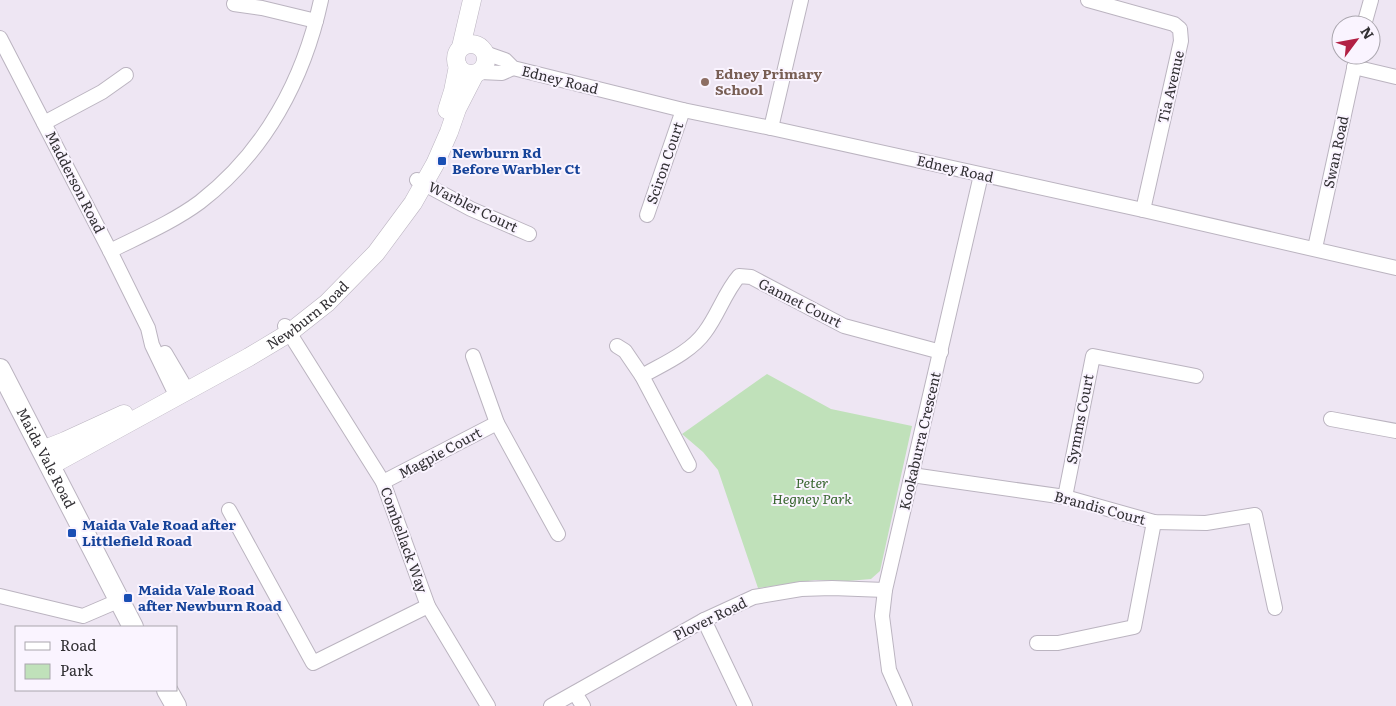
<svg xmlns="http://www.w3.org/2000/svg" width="1396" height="706" font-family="Literata,serif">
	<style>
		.green { fill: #c0e1ba }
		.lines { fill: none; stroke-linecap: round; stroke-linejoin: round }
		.minor-casing { stroke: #bbb4c0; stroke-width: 16 }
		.tertiary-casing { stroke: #bbb4c0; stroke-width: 19 }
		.secondary-casing { stroke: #bbb4c0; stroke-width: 22 }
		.minor { stroke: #fff; stroke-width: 14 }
		.tertiary { stroke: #fff; stroke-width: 18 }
		.secondary { stroke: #fff; stroke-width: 20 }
		.education-dot { fill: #8d6e63; stroke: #faf4ff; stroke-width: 2 }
		.transit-dot { fill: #1a4fb4; stroke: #faf4ff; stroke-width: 2 }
		.labels { text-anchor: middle; stroke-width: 4; stroke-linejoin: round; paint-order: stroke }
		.education-label { font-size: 14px; font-weight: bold; fill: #785e54; stroke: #faf4ff; text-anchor: start }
		.street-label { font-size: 14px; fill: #323034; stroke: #faf4ff }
		.transit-label { font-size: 14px; font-weight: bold; fill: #164399; stroke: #faf4ff; text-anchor: start }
		.park-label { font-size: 14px; font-style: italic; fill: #36652d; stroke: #faf4ff }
	</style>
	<rect width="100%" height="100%" fill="#eee6f3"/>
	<polygon class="green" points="767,374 831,409 912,426 880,571 871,579 848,581 815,580 758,588 718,470 703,452 682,434"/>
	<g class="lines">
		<g class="minor-casing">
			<g id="minor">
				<polyline points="1088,0 1174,24 1180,29 1181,41 1143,210"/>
				<polyline points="234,4 262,8 316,21"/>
				<polyline points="1364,25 1371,0"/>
				<polyline points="0,38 110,251 148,328 152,345 177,397"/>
				<polyline points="485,53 505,60 513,68 683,110 771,128 1143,210 1396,268"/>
				<polyline points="1354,67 1396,77"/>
				<polyline points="480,72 502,73 513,68"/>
				<polyline points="44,123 102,92 126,75"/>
				<polyline points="771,128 801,0"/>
				<polyline points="417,180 471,209 529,234"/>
				<polyline points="647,215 683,110"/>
				<polyline points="1315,248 1357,55"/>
				<path d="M110 251C140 236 173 222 200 202 265 152 304 79 321 0"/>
				<polyline points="285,326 383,482 428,606 488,706"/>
				<polyline points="617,346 625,351 642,376 689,465"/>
				<polyline points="165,353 188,392"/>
				<polyline points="473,356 497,423 558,534"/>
				<path d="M642 376C663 364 691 352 705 332 718 315 725 292 739 276L751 277 844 326 941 352"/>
				<polyline points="1331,419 1396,431"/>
				<polyline points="912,475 1065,497 1154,522 1206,523 1255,515 1275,608"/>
				<polyline points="383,482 497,423"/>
				<polyline points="1065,497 1093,356 1196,376"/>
				<polyline points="229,510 313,663 428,606"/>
				<polyline points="0,596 83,616 118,601"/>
				<polyline points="704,620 745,706"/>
				<polyline points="1037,643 1058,643 1134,627 1154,522"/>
				<polyline points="575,693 583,706"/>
				<polyline points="551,706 704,620 754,597 801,589 832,588 885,590"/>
				<polyline points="905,706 889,670 882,616 885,590 981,175"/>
			</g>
		</g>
		<g class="tertiary-casing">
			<g id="tertiary">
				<circle cx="471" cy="59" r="15"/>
				<polyline points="461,47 472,0"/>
				<polyline points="447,110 453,91 458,66"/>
				<polyline points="42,450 65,441 124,414"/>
				<path id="s1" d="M50 466 249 357 289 333 327 303 376 253 413 203 435 164 449 132 457 109 475 74"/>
			</g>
		</g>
		<g class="secondary-casing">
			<g id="secondary">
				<path id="s2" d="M0 369 133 627"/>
				<polyline points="167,690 176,706"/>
			</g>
		</g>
		<use href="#minor" class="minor"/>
		<use href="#tertiary" class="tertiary"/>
		<use href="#secondary" class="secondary"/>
	</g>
	<circle class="education-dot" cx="705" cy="82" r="5"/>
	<g class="transit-dot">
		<rect x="437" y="156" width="10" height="10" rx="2.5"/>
		<rect x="67" y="528" width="10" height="10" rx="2.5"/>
		<rect x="123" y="593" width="10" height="10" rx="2.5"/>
	</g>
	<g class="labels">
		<g class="education-label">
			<text x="715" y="79">Edney Primary<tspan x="715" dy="16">School</tspan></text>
		</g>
		<g class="street-label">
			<text transform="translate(560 80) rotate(14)" y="5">Edney Road</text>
			<text transform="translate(1171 87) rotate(-77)" y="5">Tia Avenue</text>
			<text transform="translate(1336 152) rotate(-78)" y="5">Swan Road</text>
			<text transform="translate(665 163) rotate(-71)" y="5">Sciron Court</text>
			<text transform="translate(955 169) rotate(13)" y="5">Edney Road</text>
			<text transform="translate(75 182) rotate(63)" y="5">Madderson Road</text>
			<text transform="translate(473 207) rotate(26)" y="5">Warbler Court</text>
			<text transform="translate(800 303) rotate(27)" y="5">Gannet Court</text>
			<text dy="5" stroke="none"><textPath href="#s1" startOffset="299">Newburn Road</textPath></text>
			<text transform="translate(1080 419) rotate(-79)" y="5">Symms Court</text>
			<text transform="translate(920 441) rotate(-77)" y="5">Kookaburra Crescent</text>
			<text transform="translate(440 453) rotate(-28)" y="5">Magpie Court</text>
			<text dy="5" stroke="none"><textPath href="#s2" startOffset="100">Maida Vale Road</textPath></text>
			<text transform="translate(1100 508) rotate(15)" y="5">Brandis Court</text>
			<text transform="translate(404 540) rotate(70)" y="5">Combellack Way</text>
			<text transform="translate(710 619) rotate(-26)" y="5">Plover Road</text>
		</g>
		<g class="transit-label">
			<text x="452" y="158">Newburn Rd<tspan x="452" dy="16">Before Warbler Ct</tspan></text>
			<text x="82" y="530">Maida Vale Road after<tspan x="82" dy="16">Littlefield Road</tspan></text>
			<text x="138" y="595">Maida Vale Road<tspan x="138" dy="16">after Newburn Road</tspan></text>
		</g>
		<g class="park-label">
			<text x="812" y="488">Peter<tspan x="812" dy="16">Hegney Park</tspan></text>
		</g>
	</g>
	<rect x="15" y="626" width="162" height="65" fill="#faf4ff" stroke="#aaa6ae"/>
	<rect x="25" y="642" width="25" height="8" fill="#ffffff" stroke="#aaa6ae"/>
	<text x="60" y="651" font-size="15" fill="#323034">Road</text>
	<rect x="25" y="664" width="25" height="15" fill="#c0e1ba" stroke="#aaa6ae"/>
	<text x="60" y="676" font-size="15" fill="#323034">Park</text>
	<g transform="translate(1356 40) rotate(58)"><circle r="24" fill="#faf4ff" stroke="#aaa6ae"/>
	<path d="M0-4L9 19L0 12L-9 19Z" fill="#b21f44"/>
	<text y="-8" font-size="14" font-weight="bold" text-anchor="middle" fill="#323034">N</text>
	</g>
</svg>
